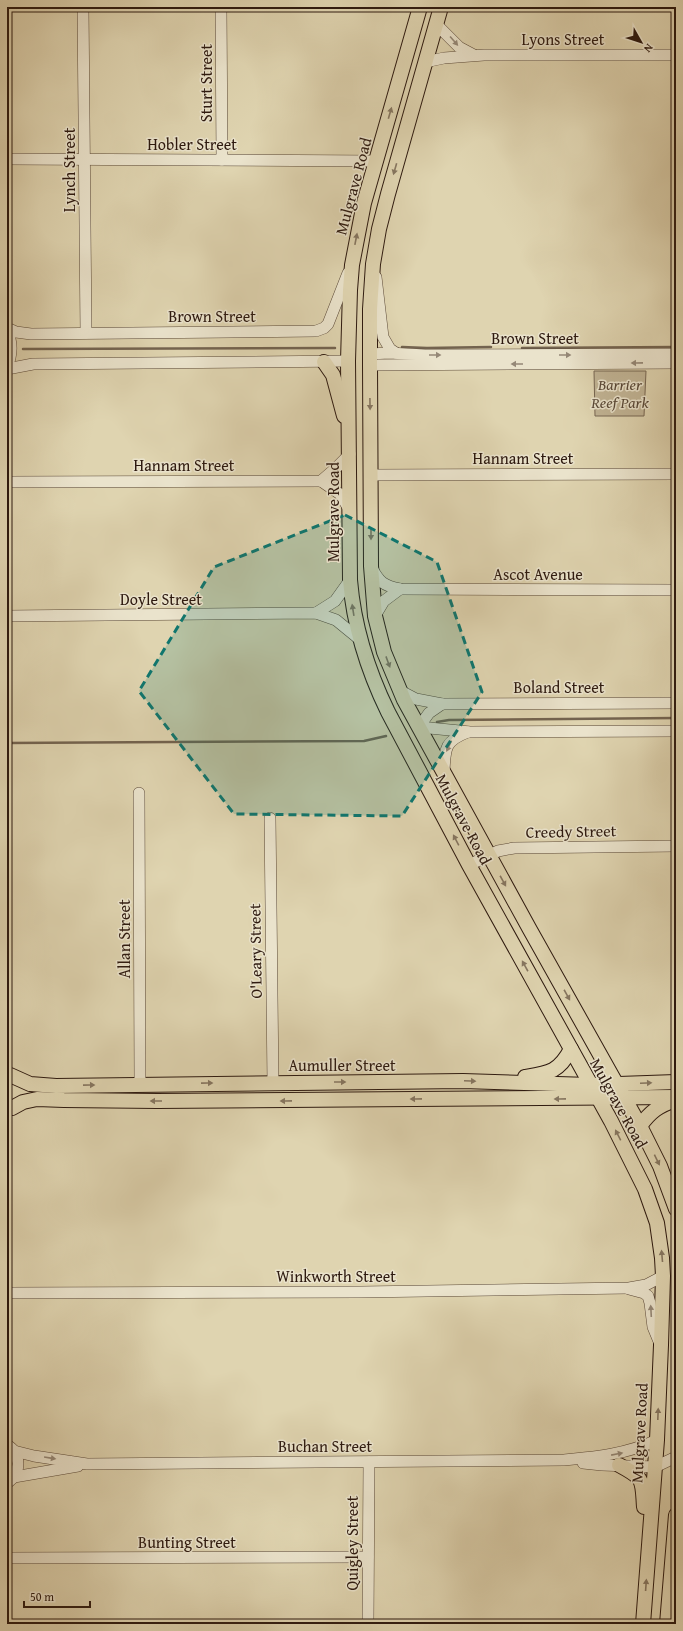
<svg xmlns="http://www.w3.org/2000/svg" width="683" height="1631" font-family="'Gentium Book Plus',serif">
	<style>
		.green { fill: #c1b495; stroke: #776652 }
		.lines { fill: none; stroke-linecap: round; stroke-linejoin: round }
		.stream { stroke: #73634f; stroke-width: 2.5 }
		.minor-casing { stroke: #5a4837; stroke-width: 12 }
		.major-casing { stroke: #2d190f; stroke-width: 16 }
		.minor { stroke: #eae3cc; stroke-width: 11 }
		.major { stroke: #dfd4b0; stroke-width: 14 }
		.oneway { fill: #958877 }
		.oneway2 { fill: #867660 }
		.marked { fill: #0f766e; fill-opacity: 0.2; stroke: #0f766e; stroke-width: 3; stroke-dasharray: 8 5; stroke-linejoin: round }
		.labels { text-anchor: middle; stroke-width: 3; stroke-linejoin: round; paint-order: stroke }
		.street-label { font-size: 16px; fill: #2d190f; stroke: #eae3cc }
		.park-label { font-size: 16px; font-style: italic; fill: #594837; stroke: #eae3cc }
	</style>
	<rect width="100%" height="100%" fill="#dfd4b0"/>
	<filter id="stains"><feTurbulence type="fractalNoise" baseFrequency=".005" numOctaves="4"/><feColorMatrix values="0 0 0 0 .2 0 0 0 0 .09 0 0 0 0 .02 0 0 0 .5 -.17"/></filter>
	<radialGradient id="worn" r=".72"><stop offset=".6" stop-color="#630" stop-opacity="0"/><stop offset="1" stop-color="#630" stop-opacity=".3"/></radialGradient>
	<polygon class="green" points="594,371 646,371 644,416 595,416"/>
	<g class="lines">
		<g class="stream">
			<polyline points="402,347 427,348 491,347"/>
			<polyline points="522,348 676,347"/>
			<polyline points="23,349 335,348"/>
			<polyline points="437,722 449,720 676,718"/>
			<polyline points="7,743 364,741 386,736"/>
		</g>
		<g class="minor-casing">
			<g id="minor">
				<polyline points="83,7 86,333"/>
				<polyline points="221,7 222,160"/>
				<polyline points="436,24 459,47 474,55"/>
				<polyline points="425,62 444,58 484,55 676,55"/>
				<polyline points="7,159 376,161"/>
				<polyline points="376,277 383,337 390,349 396,353"/>
				<polyline points="7,328 16,332 31,334 316,331 324,328 328,324 348,273"/>
				<path d="M7 331C13 343 12 355 7 367"/>
				<polyline points="370,354 389,353 425,355 676,354"/>
				<polyline points="370,365 676,363"/>
				<polyline points="7,369 33,364 348,361"/>
				<polyline points="371,475 676,474"/>
				<polyline points="321,481 340,494 349,509"/>
				<polyline points="7,482 321,481 336,468 350,454"/>
				<path d="M372 568C379 582 384 586 400 589L676 590"/>
				<polyline points="316,613 335,601 350,580"/>
				<polyline points="7,616 316,613 336,620 358,638"/>
				<polyline points="375,616 384,601 400,589"/>
				<polyline points="399,690 416,699 442,704 676,703"/>
				<polyline points="442,704 429,713 419,727 470,732 676,731"/>
				<path d="M444 773C445 749 444 741 468 732"/>
				<polyline points="139,793 140,1084"/>
				<polyline points="270,818 273,1083"/>
				<polyline points="469,865 498,851 514,848 676,846"/>
				<polyline points="629,1289 644,1293 648,1296 650,1303 653,1327 660,1344"/>
				<polyline points="7,1293 361,1292 629,1288 646,1285 663,1276"/>
				<path d="M7 1445C22 1454 21 1474 7 1483"/>
				<path d="M14 1451 34 1456 87 1464 564 1460C596 1457 627 1454 657 1440"/>
				<polyline points="583,1463 602,1465 655,1467 676,1457"/>
				<polyline points="14,1477 78,1466"/>
				<polyline points="7,1558 368,1557"/>
				<polyline points="368,1624 369,1462"/>
			</g>
		</g>
		<g class="major-casing">
			<g id="major">
				<path d="M420 7 364 203 352 265 350 290 348 361 350 580C354 628 367 669 388 712L469 865 611 1121 645 1189 657 1223 662 1258 663 1276 661 1345 657 1440 643 1624"/>
				<polyline points="441,7 388,194 379,229 373,264 370,309 370,365 371,566 375,616 384,652 404,700 529,928 640,1126 660,1166 676,1209"/>
				<polyline points="324,362 333,375 344,416"/>
				<polyline points="10,1075 30,1084 56,1086 463,1081 590,1085 676,1082"/>
				<path d="M525 1077C549 1073 559 1072 571 1049"/>
				<polyline points="12,1108 23,1102 37,1099 64,1100 157,1101 676,1097"/>
				<path d="M640 1126C650 1112 659 1105 676 1100"/>
				<path d="M619 1465C645 1479 642 1479 644 1507"/>
				<polyline points="667,1624 676,1515"/>
			</g>
		</g>
		<use href="#minor" class="minor"/>
		<use href="#major" class="major"/>
	</g>
	<defs><path id="oneway-solid" d="M-6-.8H1V-3.2L6.5 0L1 3.2V.8H-6Z"/></defs>
	<g class="oneway">
		<use href="#oneway-solid" transform="translate(454 41) rotate(49)"/>
		<use href="#oneway-solid" transform="translate(435 355)"/>
		<use href="#oneway-solid" transform="translate(565 355)"/>
		<use href="#oneway-solid" transform="translate(637 363) rotate(179)"/>
		<use href="#oneway-solid" transform="translate(517 364) rotate(-180)"/>
		<use href="#oneway-solid" transform="translate(449 746) rotate(115)"/>
		<use href="#oneway-solid" transform="translate(651 1311) rotate(-93)"/>
		<use href="#oneway-solid" transform="translate(617 1454) rotate(-11)"/>
		<use href="#oneway-solid" transform="translate(50 1458) rotate(9)"/>
	</g>
	<g class="oneway2">
		<use href="#oneway-solid" transform="translate(390 113) rotate(-74)"/>
		<use href="#oneway-solid" transform="translate(395 169) rotate(106)"/>
		<use href="#oneway-solid" transform="translate(356 239) rotate(-79)"/>
		<use href="#oneway-solid" transform="translate(370 404) rotate(89)"/>
		<use href="#oneway-solid" transform="translate(371 534) rotate(90)"/>
		<use href="#oneway-solid" transform="translate(353 610) rotate(-99)"/>
		<use href="#oneway-solid" transform="translate(388 662) rotate(70)"/>
		<use href="#oneway-solid" transform="translate(456 840) rotate(-118)"/>
		<use href="#oneway-solid" transform="translate(503 881) rotate(61)"/>
		<use href="#oneway-solid" transform="translate(525 966) rotate(-119)"/>
		<use href="#oneway-solid" transform="translate(567 995) rotate(61)"/>
		<use href="#oneway-solid" transform="translate(470 1081) rotate(2)"/>
		<use href="#oneway-solid" transform="translate(340 1082)"/>
		<use href="#oneway-solid" transform="translate(207 1083) rotate(-1)"/>
		<use href="#oneway-solid" transform="translate(646 1083) rotate(-2)"/>
		<use href="#oneway-solid" transform="translate(89 1085) rotate(-1)"/>
		<use href="#oneway-solid" transform="translate(416 1099) rotate(179)"/>
		<use href="#oneway-solid" transform="translate(560 1099) rotate(179)"/>
		<use href="#oneway-solid" transform="translate(156 1101) rotate(-180)"/>
		<use href="#oneway-solid" transform="translate(286 1101) rotate(179)"/>
		<use href="#oneway-solid" transform="translate(618 1135) rotate(-117)"/>
		<use href="#oneway-solid" transform="translate(657 1160) rotate(64)"/>
		<use href="#oneway-solid" transform="translate(662 1256) rotate(-95)"/>
		<use href="#oneway-solid" transform="translate(658 1414) rotate(-88)"/>
		<use href="#oneway-solid" transform="translate(646 1585) rotate(-86)"/>
	</g>
	<path class="marked" d="M345 515 437 562 482 692 402 816 234 814 139 691 214 567Z"/>
	<g class="labels">
		<g class="street-label">
			<text x="563" y="45">Lyons Street</text>
			<text transform="translate(206 83) rotate(-90)" y="6">Sturt Street</text>
			<text x="192" y="150">Hobler Street</text>
			<text transform="translate(69 170) rotate(-90)" y="6">Lynch Street</text>
			<text transform="translate(353 186) rotate(-75)" y="6">Mulgrave Road</text>
			<text x="212" y="322">Brown Street</text>
			<text x="535" y="344">Brown Street</text>
			<text x="523" y="464">Hannam Street</text>
			<text x="184" y="471">Hannam Street</text>
			<text transform="translate(333 512) rotate(-90)" y="6">Mulgrave Road</text>
			<text x="538" y="580">Ascot Avenue</text>
			<text x="161" y="605">Doyle Street</text>
			<text x="559" y="693">Boland Street</text>
			<text transform="translate(464 819) rotate(62)" y="6">Mulgrave Road</text>
			<text transform="translate(571 831) rotate(-1)" y="6">Creedy Street</text>
			<text transform="translate(124 939) rotate(-90)" y="6">Allan Street</text>
			<text transform="translate(255 951) rotate(-91)" y="6">O'Leary Street</text>
			<text x="342" y="1071">Aumuller Street</text>
			<text transform="translate(619 1103) rotate(61)" y="6">Mulgrave Road</text>
			<text x="336" y="1282">Winkworth Street</text>
			<text transform="translate(639 1433) rotate(-87)" y="6">Mulgrave Road</text>
			<text x="325" y="1452">Buchan Street</text>
			<text x="187" y="1548">Bunting Street</text>
			<text transform="translate(352 1543) rotate(-90)" y="6">Quigley Street</text>
		</g>
		<g class="park-label">
			<text x="620" y="390">Barrier<tspan x="620" dy="18">Reef Park</tspan></text>
		</g>
	</g>
	<rect width="683" height="1631" fill="none" stroke="#dfd4b0" stroke-width="24"/>
	<rect x="8" y="8" width="667" height="1615" fill="none" stroke="#2d190f" stroke-width="2"/>
	<rect x="12" y="12" width="659" height="1607" fill="none" stroke="#2d190f"/>
	<g transform="translate(641 42) rotate(129)" stroke="#eae3cc" stroke-width="3" paint-order="stroke">
	<path d="M0-3L7 15L0 10L-7 15Z" fill="#2d190f"/>
	<text y="-6" font-size="11" font-weight="bold" text-anchor="middle" fill="#2d190f">N</text>
	</g>
	<path d="M24 1601v6h66v-6" fill="none" stroke="#2d190f" stroke-width="2"/>
	<text x="30" y="1601" font-size="12" fill="#2d190f" stroke="#eae3cc" stroke-width="3" paint-order="stroke">50 m</text>
	<rect width="100%" height="100%" filter="url(#stains)"/>
	<rect width="100%" height="100%" fill="url(#worn)"/>
</svg>
